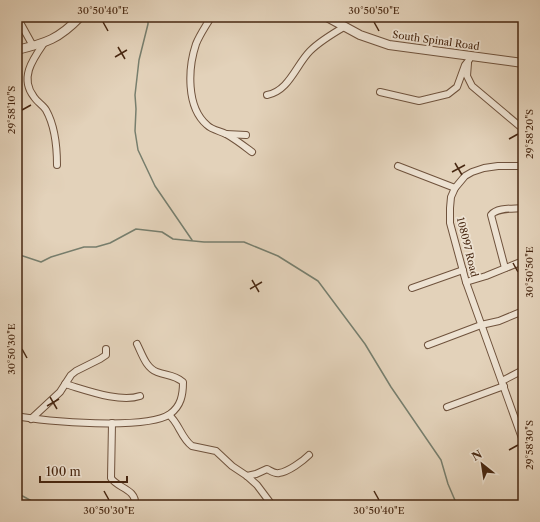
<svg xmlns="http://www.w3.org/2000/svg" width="540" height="522" font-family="'Libre Caslon Text',serif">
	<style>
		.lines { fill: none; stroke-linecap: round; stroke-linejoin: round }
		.stream { stroke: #777e6d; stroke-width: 1.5 }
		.minor-casing { stroke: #6f523c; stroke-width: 8 }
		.tertiary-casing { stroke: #6f523c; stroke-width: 10 }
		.minor { stroke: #ede2d2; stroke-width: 6 }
		.tertiary { stroke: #ede2d2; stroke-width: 8 }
		.ticks { fill: none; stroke: #482812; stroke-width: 1.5 }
		.labels { text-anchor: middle; stroke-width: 3.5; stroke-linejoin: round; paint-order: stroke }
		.street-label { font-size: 10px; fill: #482812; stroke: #ede2d2 }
		.neatline { fill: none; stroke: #482812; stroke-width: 1.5 }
		.ticks-label { font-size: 10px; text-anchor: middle; fill: #482812 }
	</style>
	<rect width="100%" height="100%" fill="#e3d2ba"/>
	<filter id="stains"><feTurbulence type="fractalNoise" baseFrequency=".005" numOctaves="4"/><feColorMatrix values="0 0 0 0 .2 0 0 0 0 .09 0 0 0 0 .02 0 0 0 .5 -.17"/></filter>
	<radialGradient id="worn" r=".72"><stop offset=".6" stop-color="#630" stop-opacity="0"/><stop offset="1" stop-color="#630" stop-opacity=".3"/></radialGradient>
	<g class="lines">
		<g class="stream">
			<polyline points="148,17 148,24 139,60 135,95 136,109 135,131 138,150 155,186 192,240"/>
			<polyline points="17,254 41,262 51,257 84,247 96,247 110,243 136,229 162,232 173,239 204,242 244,242 278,256 318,281 365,344 391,387 441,460 448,484 457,505"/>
			<polyline points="17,493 39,505"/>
		</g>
		<g class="minor-casing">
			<g id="minor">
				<polyline points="17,17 33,46"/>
				<path d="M211 17C206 26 200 34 196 44 188 68 186 107 207 125 212 130 220 131 226 134 235 139 244 146 252 152"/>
				<path d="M44 43C33 59 19 78 34 97 37 102 43 105 46 110 55 126 57 147 57 165"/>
				<polyline points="468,63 467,76 472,86 523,129"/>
				<polyline points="380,92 419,101 448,94 457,87 465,65 469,60"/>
				<path d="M267 95C289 91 296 65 310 51 320 41 332 34 344 27"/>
				<polyline points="226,134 246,135"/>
				<polyline points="398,166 455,188"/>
				<polyline points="523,166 498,166 484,168 472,172 465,176 455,188 451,197 450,208 450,223 466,282 523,441"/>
				<path d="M505 268 491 215C497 207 514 209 523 208"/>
				<polyline points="466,282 486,276 523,261"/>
				<polyline points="412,288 463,270"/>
				<polyline points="428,345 481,325 499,321 523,311"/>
				<polyline points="502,381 523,370"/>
				<path d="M65 384C86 390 120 403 140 396"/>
				<polyline points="447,407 504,386"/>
				<path d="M169 415C179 423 181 438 192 446L216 451 232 466 247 476 257 485 272 505"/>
				<path d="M17 416C45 422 147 430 170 414 181 406 183 395 183 382 173 374 167 376 157 372 146 368 142 354 137 344"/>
				<polyline points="31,419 60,392 71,375 76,371 100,359 106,355 106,349"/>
				<path d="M112 423 111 478C117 488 137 489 135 505"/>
				<path d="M247 476 256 474 267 469C271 471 275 474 279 473 288 472 303 461 309 455"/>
			</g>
		</g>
		<g class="tertiary-casing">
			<g id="tertiary">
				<polyline points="327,17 360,35 389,45 523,63"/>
				<path d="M17 50C46 43 59 39 80 17"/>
			</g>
		</g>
		<use href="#minor" class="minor"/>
		<use href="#tertiary" class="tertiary"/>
	</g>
	<path class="ticks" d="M103 22 108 31M374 22 379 31M118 47 125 59M115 57 127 50M22 110 31 105M509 139 518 134M455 163 462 175M452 172 465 165M513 263 518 272M252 280 259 292M250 289 262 282M22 349 27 358M50 397 57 409M47 406 59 399M509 450 518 445M104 491 109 500M374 491 379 500"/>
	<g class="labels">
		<g class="street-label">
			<text transform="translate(436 40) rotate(8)" y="4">South Spinal Road</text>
			<text transform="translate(468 247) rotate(76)" y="4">108097 Road</text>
		</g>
	</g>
	<rect width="540" height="522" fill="none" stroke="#e3d2ba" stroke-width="44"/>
	<g transform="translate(482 464) rotate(330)" stroke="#ede2d2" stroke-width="3" paint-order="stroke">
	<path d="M0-3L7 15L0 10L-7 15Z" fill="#482812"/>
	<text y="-6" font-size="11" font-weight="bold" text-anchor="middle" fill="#482812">N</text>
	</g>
	<path d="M40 476v6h87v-6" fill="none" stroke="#482812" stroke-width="2"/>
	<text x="46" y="476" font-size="12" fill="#482812" stroke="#ede2d2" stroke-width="3" paint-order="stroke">100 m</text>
	<rect x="22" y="22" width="496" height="478" class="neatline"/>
	<g class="ticks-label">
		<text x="103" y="14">30°50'40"E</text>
		<text x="374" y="14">30°50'50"E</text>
		<text transform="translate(11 110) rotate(-90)" y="4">29°58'10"S</text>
		<text transform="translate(529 134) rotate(-90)" y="4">29°58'20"S</text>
		<text transform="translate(529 272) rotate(-90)" y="4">30°50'50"E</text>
		<text transform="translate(11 349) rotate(-90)" y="4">30°50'30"E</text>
		<text transform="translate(529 445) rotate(-90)" y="4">29°58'30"S</text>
		<text x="109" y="514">30°50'30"E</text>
		<text x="379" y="514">30°50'40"E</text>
	</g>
	<rect width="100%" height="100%" filter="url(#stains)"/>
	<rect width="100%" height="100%" fill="url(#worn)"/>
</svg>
